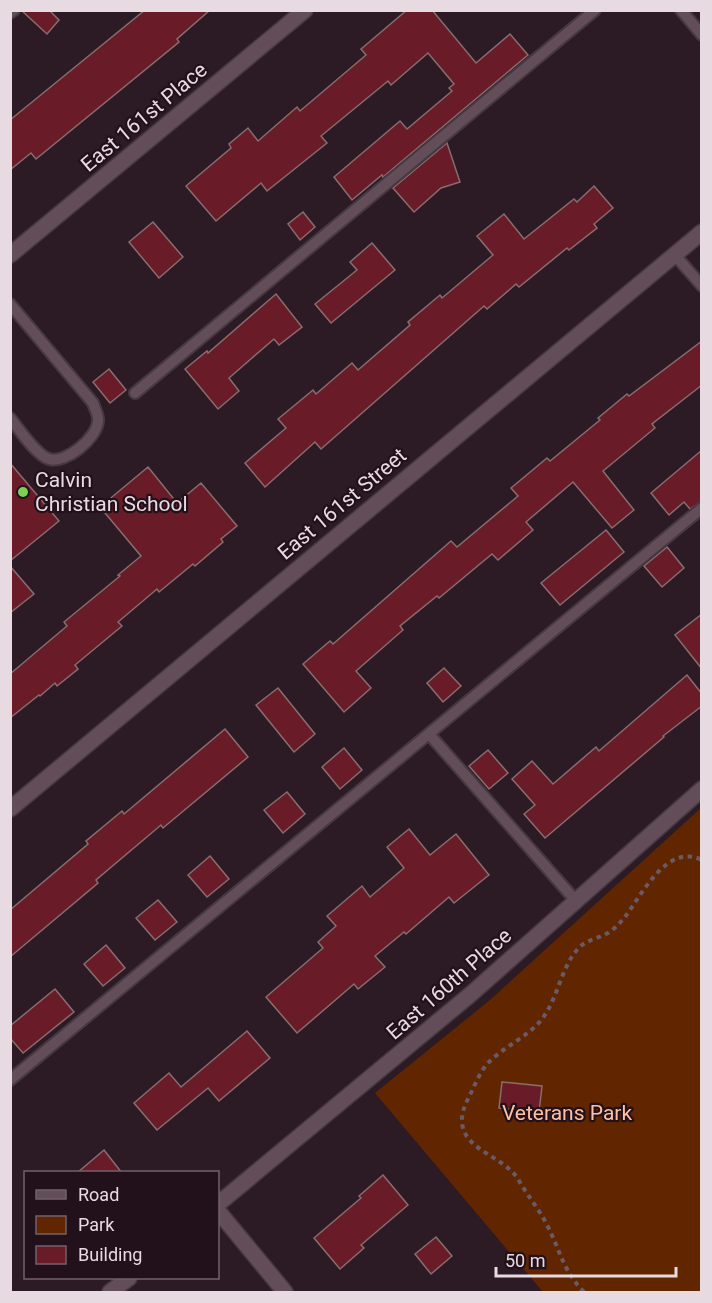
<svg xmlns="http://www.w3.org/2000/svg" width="712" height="1303" font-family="Roboto,sans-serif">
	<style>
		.green { fill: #612600 }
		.building { fill: #691c28; stroke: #876d6e; stroke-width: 1.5 }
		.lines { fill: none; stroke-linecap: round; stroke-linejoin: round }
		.lane-casing { stroke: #463840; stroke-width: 14 }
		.street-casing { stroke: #463840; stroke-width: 18 }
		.path { stroke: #6a5a63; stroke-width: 4; stroke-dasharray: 4.5 4.5; stroke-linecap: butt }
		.lane { stroke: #624d58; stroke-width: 10 }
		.street { stroke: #624d58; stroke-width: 15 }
		.poi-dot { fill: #7cd155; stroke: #22111a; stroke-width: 2 }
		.labels { text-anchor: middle; stroke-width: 4.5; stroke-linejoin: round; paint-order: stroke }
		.street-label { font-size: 21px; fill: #e7dae1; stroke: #22111a }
		.poi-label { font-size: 21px; fill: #e7dae1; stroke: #22111a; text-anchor: start }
		.park-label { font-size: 21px; fill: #fec0a2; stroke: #22111a }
	</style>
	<rect width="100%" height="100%" fill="#2c1a24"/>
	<polygon class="green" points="701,808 701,1292 543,1292 375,1093 490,1000"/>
	<g class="building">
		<polygon points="21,10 49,10 59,20 47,34"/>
		<polygon points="145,10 210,10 177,39 179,42 36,159 31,153 10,170 10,120"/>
		<polygon points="407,10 432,10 476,63 510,34 528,55 383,177 382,175 352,200 334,177 400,121 407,129 452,91 449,88 454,84 428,53 391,85 388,81 321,136 327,143 267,191 261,183 216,221 186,186 231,148 229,144 248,128 258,141 297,107 300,111 366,55 361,49"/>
		<polygon points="447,143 460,182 441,188 414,212 393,188"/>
		<polygon points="594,186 613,208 594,224 597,228 569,250 567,248 519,287 516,284 487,309 484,306 321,449 315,442 265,487 245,463 286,428 278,419 313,390 316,394 352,363 358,370 410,325 408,322 440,295 442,298 493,255 477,236 504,214 524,239 574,199 577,202"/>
		<polygon points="303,212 315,227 300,240 288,224"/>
		<polygon points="153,222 183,257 159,278 129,242"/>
		<polygon points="372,243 395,270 331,323 315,304 357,270 350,262"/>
		<polygon points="276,294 302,327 279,345 274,339 229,378 239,391 218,409 185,369 207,351 208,353"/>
		<polygon points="702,341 702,385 652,424 655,428 603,471 634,510 612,528 573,482 526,522 533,530 498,560 492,554 439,598 437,596 400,626 403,630 356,671 371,688 344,712 303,664 330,641 333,644 451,541 457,547 518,496 511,488 547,458 550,461 600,420 598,418 627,394 629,396"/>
		<polygon points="109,369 126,390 110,403 93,382"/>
		<polygon points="702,450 702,501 690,509 684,502 669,515 651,493"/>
		<polygon points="10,463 59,521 10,561"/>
		<polygon points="148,467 177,503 201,483 237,526 221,539 223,542 195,566 193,564 159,592 157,589 118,622 122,626 75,665 78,669 57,686 55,683 40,696 39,695 10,718 10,674 67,626 64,622 120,576 118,575 141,556 100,507"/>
		<polygon points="606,530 624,552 560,605 541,583"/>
		<polygon points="667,547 684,568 662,587 644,566"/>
		<polygon points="10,566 34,594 10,613"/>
		<polygon points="702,614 702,669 675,635"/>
		<polygon points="444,668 461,686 443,702 427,683"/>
		<polygon points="687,675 702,694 702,706 663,736 664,737 545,838 524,814 535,805 512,779 532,761 553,784 596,747 599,751"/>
		<polygon points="278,688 315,734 294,752 256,705"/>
		<polygon points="225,729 248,757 163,828 161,825 96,880 98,883 10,957 10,910 88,844 86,841 122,811 124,814"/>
		<polygon points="344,748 362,770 340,789 322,767"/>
		<polygon points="488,750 508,773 489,789 469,766"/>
		<polygon points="287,792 305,814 283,833 264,810"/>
		<polygon points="409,829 430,855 456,834 489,875 454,903 449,897 406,934 404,932 375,956 385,967 358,989 354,984 297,1033 266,997 323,948 318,942 336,926 327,916 362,886 370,897 404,868 387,847"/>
		<polygon points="210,856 229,879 207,897 188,875"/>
		<polygon points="158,900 177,922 155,940 136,918"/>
		<polygon points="106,945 125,968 103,986 84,964"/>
		<polygon points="55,989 74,1012 23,1053 10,1038 10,1026"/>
		<polygon points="247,1031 270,1058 219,1101 208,1088 157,1130 134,1103 169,1073 181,1087"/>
		<polygon points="502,1082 542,1086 539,1112 499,1108"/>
		<polygon points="104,1150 122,1173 77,1173"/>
		<polygon points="383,1175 408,1205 361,1245 364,1248 340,1269 314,1238 361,1198 359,1196"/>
		<polygon points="436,1237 452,1256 431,1274 415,1254"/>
	</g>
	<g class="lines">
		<g class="lane-casing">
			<g id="lane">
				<polyline points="681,10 702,35"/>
				<polyline points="10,13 14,10"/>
				<polyline points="674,254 702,286"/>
				<path d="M10 304 93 403C95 409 99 416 98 421 97 438 66 464 49 459 36 455 19 429 10 418"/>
				<polyline points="135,393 595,10"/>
				<polyline points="429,734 576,901"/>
				<polyline points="10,1080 702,508"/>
			</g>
		</g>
		<g class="street-casing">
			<g id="street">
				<polyline points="10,255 305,10"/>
				<polyline points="10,809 702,232"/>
				<polyline points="218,1204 471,994 702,789"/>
				<polyline points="218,1211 285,1292"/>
				<polyline points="110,1292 129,1278"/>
			</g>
		</g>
		<path class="path" d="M584 1292C562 1269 561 1252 547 1225 539 1209 527 1195 518 1179 505 1158 469 1151 463 1128 460 1117 464 1106 469 1097 475 1085 480 1071 489 1062 505 1046 529 1036 542 1019 558 998 561 968 577 950 584 941 595 939 604 935 613 931 619 924 625 917 641 896 667 842 702 860"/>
		<use href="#lane" class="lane"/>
		<use href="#street" class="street"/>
	</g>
	<circle class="poi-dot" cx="23" cy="492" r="6"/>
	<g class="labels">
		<g class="street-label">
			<text transform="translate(144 117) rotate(-40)" y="7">East 161st Place</text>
			<text transform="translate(342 504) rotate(-40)" y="7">East 161st Street</text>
			<text transform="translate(449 984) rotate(-41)" y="7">East 160th Place</text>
		</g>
		<g class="poi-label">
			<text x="35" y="487">Calvin<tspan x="35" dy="24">Christian School</tspan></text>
		</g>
		<g class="park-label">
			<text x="567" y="1120">Veterans Park</text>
		</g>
	</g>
	<rect width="712" height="1303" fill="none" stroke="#e7dae1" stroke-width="24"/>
	<rect x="24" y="1171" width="195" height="108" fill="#22111a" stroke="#71616a" stroke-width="1.5"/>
	<rect x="36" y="1190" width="30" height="9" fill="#624d58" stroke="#71616a" stroke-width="1.5"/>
	<text x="78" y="1201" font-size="18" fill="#e7dae1">Road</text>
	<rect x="36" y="1216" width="30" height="18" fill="#612600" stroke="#71616a" stroke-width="1.5"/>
	<text x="78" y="1231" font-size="18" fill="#e7dae1">Park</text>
	<rect x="36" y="1246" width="30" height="18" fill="#691c28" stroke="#71616a" stroke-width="1.5"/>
	<text x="78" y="1261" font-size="18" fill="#e7dae1">Building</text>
	<path d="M496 1267v9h180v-9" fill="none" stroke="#e7dae1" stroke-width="3"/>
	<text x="505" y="1267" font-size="18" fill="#e7dae1" stroke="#22111a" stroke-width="4.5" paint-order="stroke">50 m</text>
</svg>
